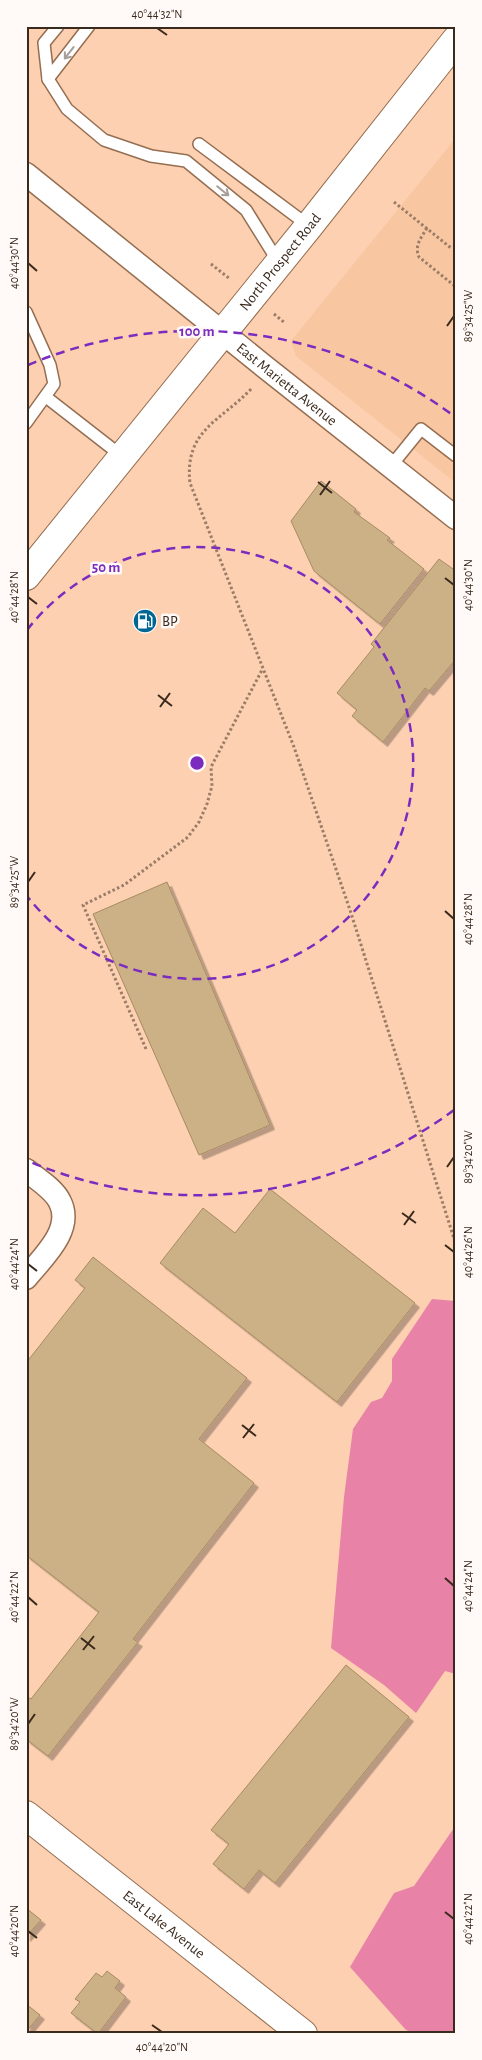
<svg xmlns="http://www.w3.org/2000/svg" width="482" height="2060" font-family="'Alegreya Sans',sans-serif">
	<style>
		.built { fill: #f8c6a1 }
		.forest { fill: #e982a7 }
		.building { fill: #cdb186; stroke: #a68b62; filter: url(#shadow) }
		.lines { fill: none; stroke-linecap: round; stroke-linejoin: round }
		.service-casing { stroke: #956e51; stroke-width: 14 }
		.minor-casing { stroke: #956e51; stroke-width: 25 }
		.tertiary-casing { stroke: #956e51; stroke-width: 30 }
		.secondary-casing { stroke: #956e51; stroke-width: 30 }
		.path { stroke: #9b7d67; stroke-width: 3; stroke-dasharray: 2.5 2.5; stroke-linecap: butt }
		.service { stroke: #fff; stroke-width: 11 }
		.minor { stroke: #fff; stroke-width: 22 }
		.tertiary { stroke: #fff; stroke-width: 28 }
		.secondary { stroke: #fff; stroke-width: 28 }
		.oneway { stroke: #a69f99 }
		.ticks { fill: none; stroke: #3a291d; stroke-width: 2 }
		.ring { fill: none; stroke: #7b2cbf; stroke-width: 2.5; stroke-dasharray: 9 6 }
		.labels { text-anchor: middle; stroke-width: 5; stroke-linejoin: round; paint-order: stroke }
		.street-label { font-size: 15px; fill: #3a291d; stroke: #fffaf7 }
		.poi-label { font-size: 15px; fill: #3a291d; stroke: #fffaf7; text-anchor: start }
		.centre { fill: #7b2cbf; stroke: #fffaf7; stroke-width: 2.5 }
		.ring-label { font-size: 15px; text-anchor: middle; font-weight: bold; fill: #7b2cbf; stroke: #fffaf7; stroke-width: 5; stroke-linejoin: round; paint-order: stroke }
		.neatline { fill: none; stroke: #3a291d; stroke-width: 2 }
		.ticks-label { font-size: 12px; text-anchor: middle; fill: #3a291d }
	</style>
	<defs>
		<filter id="shadow"><feDropShadow dx="4.5" dy="4.5" stdDeviation="0" flood-color="#0004"/></filter>
	</defs>
	<rect width="100%" height="100%" fill="#fcd0b0"/>
	<polygon class="built" points="456,138 456,483 296,356 291,341"/>
	<g class="forest">
		<polygon points="432,1299 456,1301 456,1674 445,1671 416,1713 384,1685 331,1648 344,1497 353,1429 371,1402 382,1398 392,1381 392,1359"/>
		<polygon points="456,1825 456,2034 417,2034 406,2030 350,1967 394,1893 414,1886"/>
	</g>
	<g class="building">
		<polygon points="321,481 356,509 354,512 390,538 387,540 424,569 380,624 314,571 291,521"/>
		<polygon points="439,559 456,571 456,659 429,691 425,688 383,742 352,716 357,710 337,693 374,647 371,644"/>
		<polygon points="167,882 270,1125 199,1155 93,914"/>
		<polygon points="270,1189 415,1303 337,1402 160,1263 203,1208 235,1233"/>
		<polygon points="93,1257 247,1378 199,1439 254,1483 133,1639 138,1642 48,1756 26,1739 26,1696 31,1699 99,1612 26,1555 26,1363 85,1288 75,1280"/>
		<polygon points="346,1665 409,1717 275,1883 259,1870 244,1889 213,1864 229,1844 211,1830"/>
		<polygon points="26,1908 41,1920 26,1937"/>
		<polygon points="107,1971 120,1981 115,1988 126,1997 98,2034 71,2013 80,2002 75,1999 96,1973 102,1977"/>
		<polygon points="26,2004 40,2015 26,2032"/>
	</g>
	<g class="lines">
		<g class="service-casing">
			<g id="service">
				<polyline points="58,26 44,43 48,79 67,109 104,140 151,156 186,161 246,210 279,263"/>
				<polyline points="48,79 89,26"/>
				<polyline points="199,144 309,226"/>
				<polyline points="26,312 50,365 54,384 26,423"/>
				<polyline points="46,397 123,457"/>
				<polyline points="391,466 421,429 456,456"/>
			</g>
		</g>
		<g class="minor-casing">
			<g id="minor">
				<path id="s1" d="M26 174 265 367 456 518"/>
				<path d="M26 1170C37 1179 54 1189 60 1202 74 1230 42 1258 26 1278"/>
			</g>
		</g>
		<g class="tertiary-casing">
			<g id="tertiary">
				<path id="s2" d="M26 1815 303 2034"/>
			</g>
		</g>
		<g class="secondary-casing">
			<g id="secondary">
				<path id="s3" d="M26 576 309 226 456 40"/>
			</g>
		</g>
		<g class="path">
			<polyline points="394,202 451,248"/>
			<path d="M427 228C421 238 414 246 419 257L456 287"/>
			<polyline points="211,264 230,279"/>
			<polyline points="274,314 285,323"/>
			<path d="M251 389C221 421 184 430 190 483L294 747 350 910 456 1245"/>
			<polyline points="146,1049 83,905 124,885 188,837 199,822 207,804 212,786 211,767 262,670"/>
		</g>
		<use href="#service" class="service"/>
		<use href="#minor" class="minor"/>
		<use href="#tertiary" class="tertiary"/>
		<use href="#secondary" class="secondary"/>
	</g>
	<defs><path id="oneway-shaft" d="M-6 0H5M1.5-3L5.5 0L1.5 3" fill="none" stroke-width="1.6" stroke-linecap="round" stroke-linejoin="round" transform="scale(1.25)"/></defs>
	<g class="oneway">
		<use href="#oneway-shaft" transform="translate(69 53) rotate(128)"/>
		<use href="#oneway-shaft" transform="translate(223 191) rotate(39)"/>
	</g>
	<path class="ticks" d="M157 28 167 35M28 263 37 271M447 326 454 316M318 482 332 493M320 495 330 481M445 578 454 585M28 597 37 604M158 695 172 706M160 707 170 693M28 882 35 872M445 911 454 919M447 1167 454 1157M402 1213 416 1223M404 1225 414 1211M445 1245 454 1252M28 1264 37 1271M242 1425 256 1436M243 1438 254 1424M445 1578 454 1586M28 1597 37 1605M81 1638 95 1649M83 1650 94 1636M28 1724 35 1714M445 1912 454 1919M28 1931 37 1938M152 2025 162 2032"/>
	<g class="ring">
		<path d="M27 630A216 216 0 1 1 27 896"/>
		<path d="M454 1110A432 432 0 0 1 28 1161M28 365A432 432 0 0 1 454 416"/>
	</g>
	<defs>
		<g id="fuel-disc" transform="scale(1.25)"><circle r="9.5" fill="#006795" stroke="#fffaf7"/><path d="M-5.5-6h7V0h2V4h1.3V-2.5L3-4.5l.8-.8L6-3V5H2.5V1h-1V6h-7ZM-4.2-4.7v3.2H.2V-4.7Z" fill="#fff"/></g>
	</defs>
	<g fill-rule="evenodd">
		<use href="#fuel-disc" x="145" y="621"/>
	</g>
	<g class="labels">
		<g class="street-label">
			<text dy="5" stroke="none"><textPath href="#s3" startOffset="404">North Prospect Road</textPath></text>
			<text dy="5" stroke="none"><textPath href="#s1" startOffset="335">East Marietta Avenue</textPath></text>
			<text dy="5" stroke="none"><textPath href="#s2" startOffset="176">East Lake Avenue</textPath></text>
		</g>
		<g class="poi-label">
			<text x="162" y="626">BP</text>
		</g>
	</g>
	<circle cx="197" cy="763" r="8" class="centre"/>
	<g class="ring-label">
		<text x="197" y="336">100 m</text>
		<text x="106" y="572">50 m</text>
	</g>
	<rect width="482" height="2060" fill="none" stroke="#fffaf7" stroke-width="55"/>
	<rect x="28" y="28" width="426" height="2004" class="neatline"/>
	<g class="ticks-label">
		<text x="157" y="18">40°44'32"N</text>
		<text transform="translate(14 263) rotate(-90)" y="4">40°44'30"N</text>
		<text transform="translate(468 316) rotate(-90)" y="4">89°34'25"W</text>
		<text transform="translate(468 585) rotate(-90)" y="4">40°44'30"N</text>
		<text transform="translate(14 597) rotate(-90)" y="4">40°44'28"N</text>
		<text transform="translate(14 882) rotate(-90)" y="4">89°34'25"W</text>
		<text transform="translate(468 919) rotate(-90)" y="4">40°44'28"N</text>
		<text transform="translate(468 1157) rotate(-90)" y="4">89°34'20"W</text>
		<text transform="translate(468 1252) rotate(-90)" y="4">40°44'26"N</text>
		<text transform="translate(14 1264) rotate(-90)" y="4">40°44'24"N</text>
		<text transform="translate(468 1586) rotate(-90)" y="4">40°44'24"N</text>
		<text transform="translate(14 1597) rotate(-90)" y="4">40°44'22"N</text>
		<text transform="translate(14 1724) rotate(-90)" y="4">89°34'20"W</text>
		<text transform="translate(468 1919) rotate(-90)" y="4">40°44'22"N</text>
		<text transform="translate(14 1931) rotate(-90)" y="4">40°44'20"N</text>
		<text x="162" y="2051">40°44'20"N</text>
	</g>
</svg>
